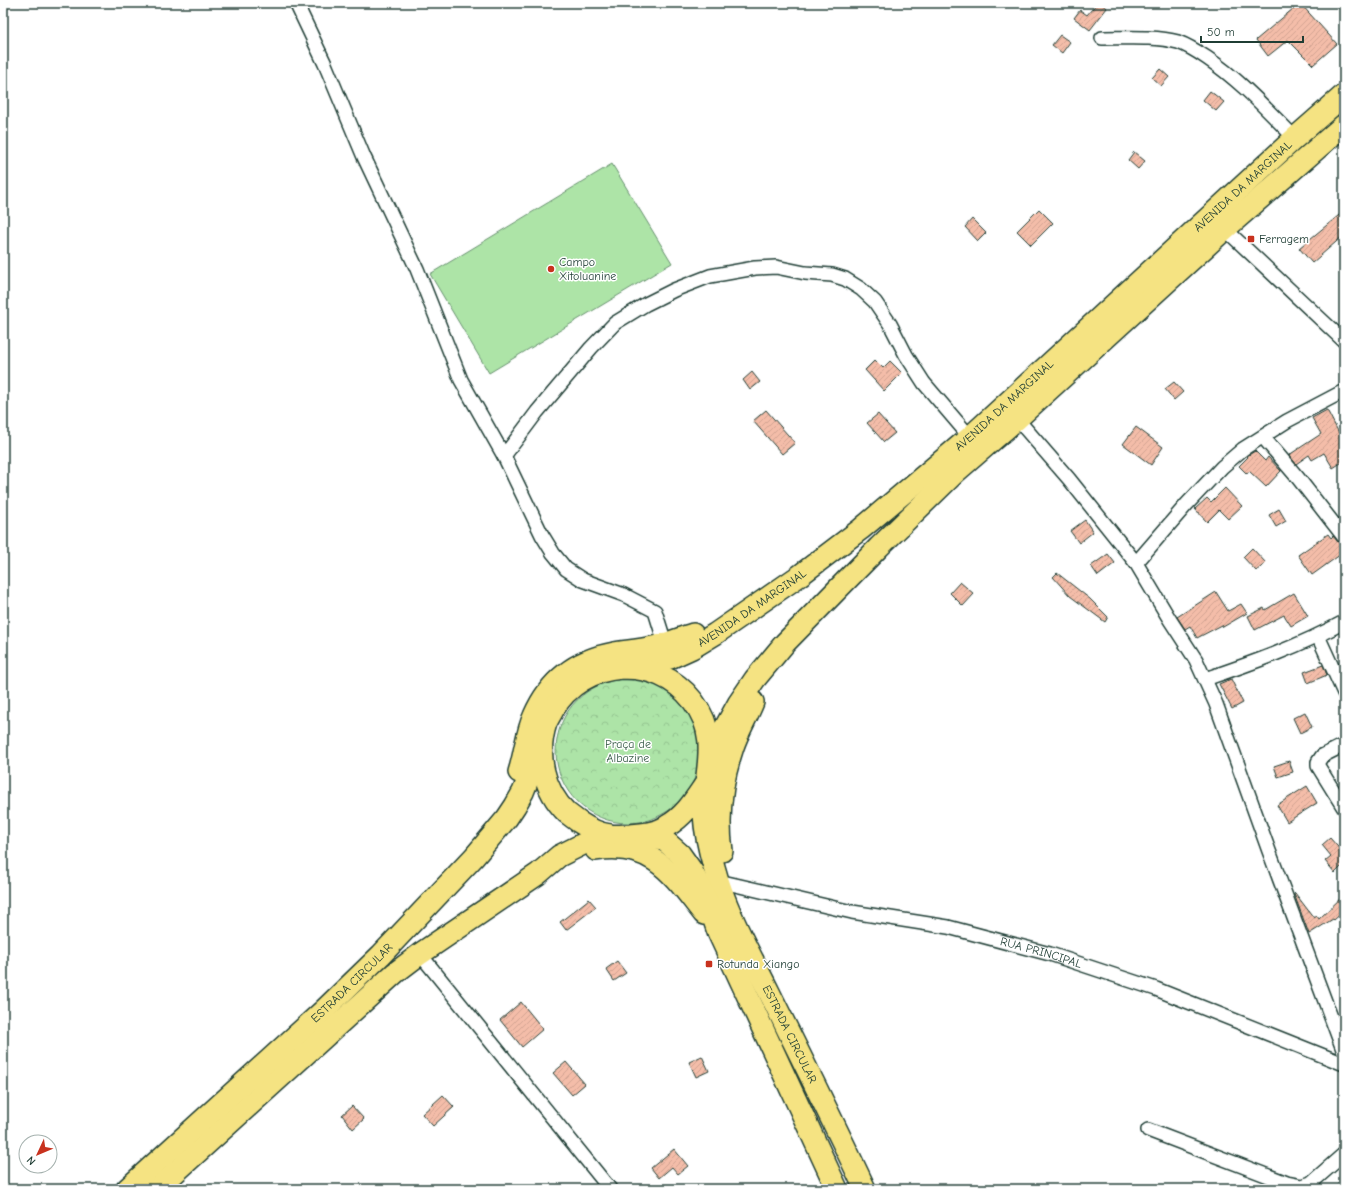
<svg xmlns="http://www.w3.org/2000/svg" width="1347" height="1192" font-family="'Comic Neue',sans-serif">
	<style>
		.grass { fill: #ade4a7; stroke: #66906e }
		.park { fill: url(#park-crowns); stroke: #66906e }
		.building { fill: url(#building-hatch); stroke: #1f3d34 }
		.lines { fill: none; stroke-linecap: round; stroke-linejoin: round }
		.street-casing { stroke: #1f3d34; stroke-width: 16 }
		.primary-casing { stroke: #1f3d34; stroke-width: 24 }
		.street { stroke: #fff; stroke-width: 13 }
		.primary { stroke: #f5e382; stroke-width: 21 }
		.poi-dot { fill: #c8321e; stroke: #fff; stroke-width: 1.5 }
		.labels { text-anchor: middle; stroke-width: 3; stroke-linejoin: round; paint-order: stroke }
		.street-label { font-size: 12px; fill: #1f3d34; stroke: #fff }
		.poi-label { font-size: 12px; fill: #1f3d34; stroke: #fff; text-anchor: start }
		.park-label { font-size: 12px; fill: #3b5e4b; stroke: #fff }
	</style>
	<defs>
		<pattern id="park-crowns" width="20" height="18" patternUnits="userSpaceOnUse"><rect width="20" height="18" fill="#ade4a7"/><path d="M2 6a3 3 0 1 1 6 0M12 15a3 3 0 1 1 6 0" fill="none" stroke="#94c490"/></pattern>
		<pattern id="building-hatch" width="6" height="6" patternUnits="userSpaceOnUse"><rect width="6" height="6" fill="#f4bda9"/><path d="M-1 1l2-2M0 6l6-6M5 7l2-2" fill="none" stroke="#d1a392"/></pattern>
	</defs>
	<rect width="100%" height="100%" fill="#fff"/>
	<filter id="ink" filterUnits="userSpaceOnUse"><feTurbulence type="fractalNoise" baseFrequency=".025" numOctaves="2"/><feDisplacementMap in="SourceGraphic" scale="8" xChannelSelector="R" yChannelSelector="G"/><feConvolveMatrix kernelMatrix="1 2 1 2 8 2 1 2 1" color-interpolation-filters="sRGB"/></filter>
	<g filter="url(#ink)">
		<polygon class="grass" points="612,164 672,263 489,373 430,274"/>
		<circle class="park" cx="628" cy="751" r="72"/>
		<g class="building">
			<polygon points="1097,3 1101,3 1107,8 1090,30 1074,18 1080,10 1087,15"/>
			<polygon points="1300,3 1337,44 1313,65 1288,40 1268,56 1256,40"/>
			<polygon points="1060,35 1070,42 1062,53 1052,45"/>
			<polygon points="1160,69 1169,77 1161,86 1152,78"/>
			<polygon points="1210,91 1224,102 1216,111 1203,100"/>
			<polygon points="1134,152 1145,161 1138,169 1128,160"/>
			<polygon points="1039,209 1053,223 1031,245 1017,231"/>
			<polygon points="1344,211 1344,235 1312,263 1299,248"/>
			<polygon points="972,219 986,233 978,241 965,227"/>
			<polygon points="875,360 883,368 890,361 902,373 884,391 865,370"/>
			<polygon points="752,372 760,382 750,390 743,380"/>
			<polygon points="1174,382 1183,392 1174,400 1165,389"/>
			<polygon points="766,410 795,443 782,454 753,421"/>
			<polygon points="1327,410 1339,433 1344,430 1344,461 1333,468 1324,453 1312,460 1309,455 1296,464 1289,455 1321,434 1312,418"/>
			<polygon points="878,414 895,433 884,442 867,423"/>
			<polygon points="1136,427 1163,447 1151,465 1123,444"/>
			<polygon points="1255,451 1265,461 1268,457 1281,471 1266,487 1249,471 1247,474 1239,466 1248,457 1247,456"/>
			<polygon points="1225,488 1242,506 1228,519 1219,510 1207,522 1195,509 1207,498 1211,502"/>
			<polygon points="1279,509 1286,521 1276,527 1269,515"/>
			<polygon points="1085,520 1093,532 1079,543 1070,531"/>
			<polygon points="1328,534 1331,538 1333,536 1338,542 1344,545 1344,552 1312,575 1298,555"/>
			<polygon points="1252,548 1266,563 1256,571 1243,557"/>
			<polygon points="1108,554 1115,563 1098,576 1091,566"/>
			<polygon points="1057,573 1090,599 1108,617 1105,622 1070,596 1053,577"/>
			<polygon points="960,582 974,594 963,606 950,593"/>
			<polygon points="1216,592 1228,611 1241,604 1247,613 1223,627 1222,625 1197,638 1190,626 1185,629 1177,617"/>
			<polygon points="1294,593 1308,616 1291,626 1284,615 1255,630 1248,616 1264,608 1265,610"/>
			<polygon points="1323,665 1327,675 1308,683 1304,672"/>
			<polygon points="1231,679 1243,703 1232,709 1219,684"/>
			<polygon points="1305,712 1312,727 1300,733 1293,718"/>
			<polygon points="1289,761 1293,772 1278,777 1274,766"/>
			<polygon points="1307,786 1317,803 1287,822 1277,805"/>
			<polygon points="1330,838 1344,854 1344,864 1335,873 1325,861 1331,856 1322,845"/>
			<polygon points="1295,893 1314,918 1317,916 1319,919 1344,895 1344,911 1334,920 1333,919 1309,934 1294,894"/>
			<polygon points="589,899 596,907 566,930 560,922"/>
			<polygon points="617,961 626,973 614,981 606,969"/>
			<polygon points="521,1002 543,1029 522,1047 500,1020"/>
			<polygon points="702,1056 709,1071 696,1077 689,1062"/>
			<polygon points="566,1062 585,1084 572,1095 553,1073"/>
			<polygon points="443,1095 454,1107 433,1126 422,1114"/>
			<polygon points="352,1106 364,1119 353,1129 342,1115"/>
			<polygon points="674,1149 688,1166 678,1174 672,1167 659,1178 651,1168"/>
		</g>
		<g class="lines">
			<g class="street-casing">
				<g id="street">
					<polyline points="296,3 325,64 364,157 417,269 461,380 504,456 542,535 553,553 566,569 583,580 624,595 655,611 665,643"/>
					<path d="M1102 38C1126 38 1156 36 1178 42 1189 46 1198 52 1207 58 1241 81 1267 110 1295 138"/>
					<polyline points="1225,229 1344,341"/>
					<polyline points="1017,419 1069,479 1136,563 1170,620 1196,660 1216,704 1269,851 1344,1052"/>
					<polyline points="1263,437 1298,478 1344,537"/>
					<polyline points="504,456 537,412 591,348 615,323 646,304 674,290 710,276 755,268 776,267 805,273 832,275 845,279 861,289 875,302 890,324 906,355 924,383 970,437"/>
					<polyline points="1136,563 1187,504 1222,467 1243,449 1287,421 1344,391"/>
					<polyline points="1318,636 1344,693"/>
					<path d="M1205 679C1253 663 1300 646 1344 622"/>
					<polyline points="1344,745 1322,756 1318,762 1318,766 1344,808"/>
					<path id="s1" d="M727 883 852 912 948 927 1050 954 1156 989 1344 1064"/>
					<polyline points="420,954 610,1189"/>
					<polyline points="1148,1130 1287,1183 1302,1186 1311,1183 1344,1154"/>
				</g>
			</g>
			<g class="primary-casing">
				<g id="primary">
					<path id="s2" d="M635 666 670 658 692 648 715 634 799 576 861 529 970 437 1295 138 1344 95"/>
					<polyline points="712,760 723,731 738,704 755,679 785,643 879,547 957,471 1017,419 1225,229 1344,125"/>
					<path d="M519 772C525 754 526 733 534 716 549 681 576 660 614 653 627 651 640 650 653 647 667 644 680 638 693 634"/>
					<path id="s3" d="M706 783C695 799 685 816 667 826 656 833 643 834 630 835 623 835 616 836 610 835 600 834 588 828 579 822 575 819 571 816 567 813 543 790 536 754 546 723 548 719 551 714 553 710 583 659 656 653 693 701 722 739 703 773 704 814 705 832 709 850 714 867 725 909 749 952 769 992 801 1057 834 1123 865 1189"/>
					<polyline points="639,837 664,840 680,854 692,871 709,905 718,932 731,960 837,1189"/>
					<path d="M596 850C653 841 673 875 704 914"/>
					<path d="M722 851C717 816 722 780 733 747 738 732 747 717 753 702"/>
					<path id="s4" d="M127 1189 323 1011 381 955 474 857 507 818 515 806 523 792 540 750"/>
					<polyline points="157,1189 395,973 420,954 538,874 559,856 585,843 609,835"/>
				</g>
			</g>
			<use href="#street" class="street"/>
			<use href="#primary" class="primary"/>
		</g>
	</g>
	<g class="poi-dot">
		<rect x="1247" y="235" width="8" height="8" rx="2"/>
		<circle cx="551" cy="269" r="4"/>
		<rect x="705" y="960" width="8" height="8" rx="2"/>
	</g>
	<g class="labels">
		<g class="street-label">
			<text dy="4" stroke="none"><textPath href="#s2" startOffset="780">AVENIDA DA MARGINAL</textPath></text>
			<text dy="4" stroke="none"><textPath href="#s2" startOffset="456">AVENIDA DA MARGINAL</textPath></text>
			<text dy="4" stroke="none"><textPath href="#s2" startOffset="132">AVENIDA DA MARGINAL</textPath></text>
			<text dy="4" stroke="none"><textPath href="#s1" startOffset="322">RUA PRINCIPAL</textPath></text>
			<text dy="4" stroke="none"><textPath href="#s4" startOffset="305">ESTRADA CIRCULAR</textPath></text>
			<text dy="4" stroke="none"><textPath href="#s3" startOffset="798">ESTRADA CIRCULAR</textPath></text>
		</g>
		<g class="poi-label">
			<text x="1259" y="243">Ferragem</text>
			<text x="559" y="266">Campo<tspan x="559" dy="14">Xitoluanine</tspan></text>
			<text x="717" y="968">Rotunda Xiango</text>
		</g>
		<g class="park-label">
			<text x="628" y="748">Praça de<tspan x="628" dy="14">Albazine</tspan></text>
		</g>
	</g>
	<rect width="1347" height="1192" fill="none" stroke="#fff" stroke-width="16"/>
	<rect x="8" y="8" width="1331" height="1176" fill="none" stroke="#1f3d34" stroke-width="1.5" filter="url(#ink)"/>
	<g transform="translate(38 1154) rotate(226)"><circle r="19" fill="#ffffff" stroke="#a5b1ae"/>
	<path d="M0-3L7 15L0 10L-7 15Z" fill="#c8321e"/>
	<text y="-6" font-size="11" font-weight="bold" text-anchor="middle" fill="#1f3d34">N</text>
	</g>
	<path d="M1201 36v6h102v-6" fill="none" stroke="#1f3d34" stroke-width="2"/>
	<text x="1207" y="36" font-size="12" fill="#1f3d34" stroke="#ffffff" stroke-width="3" paint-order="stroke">50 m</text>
</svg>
